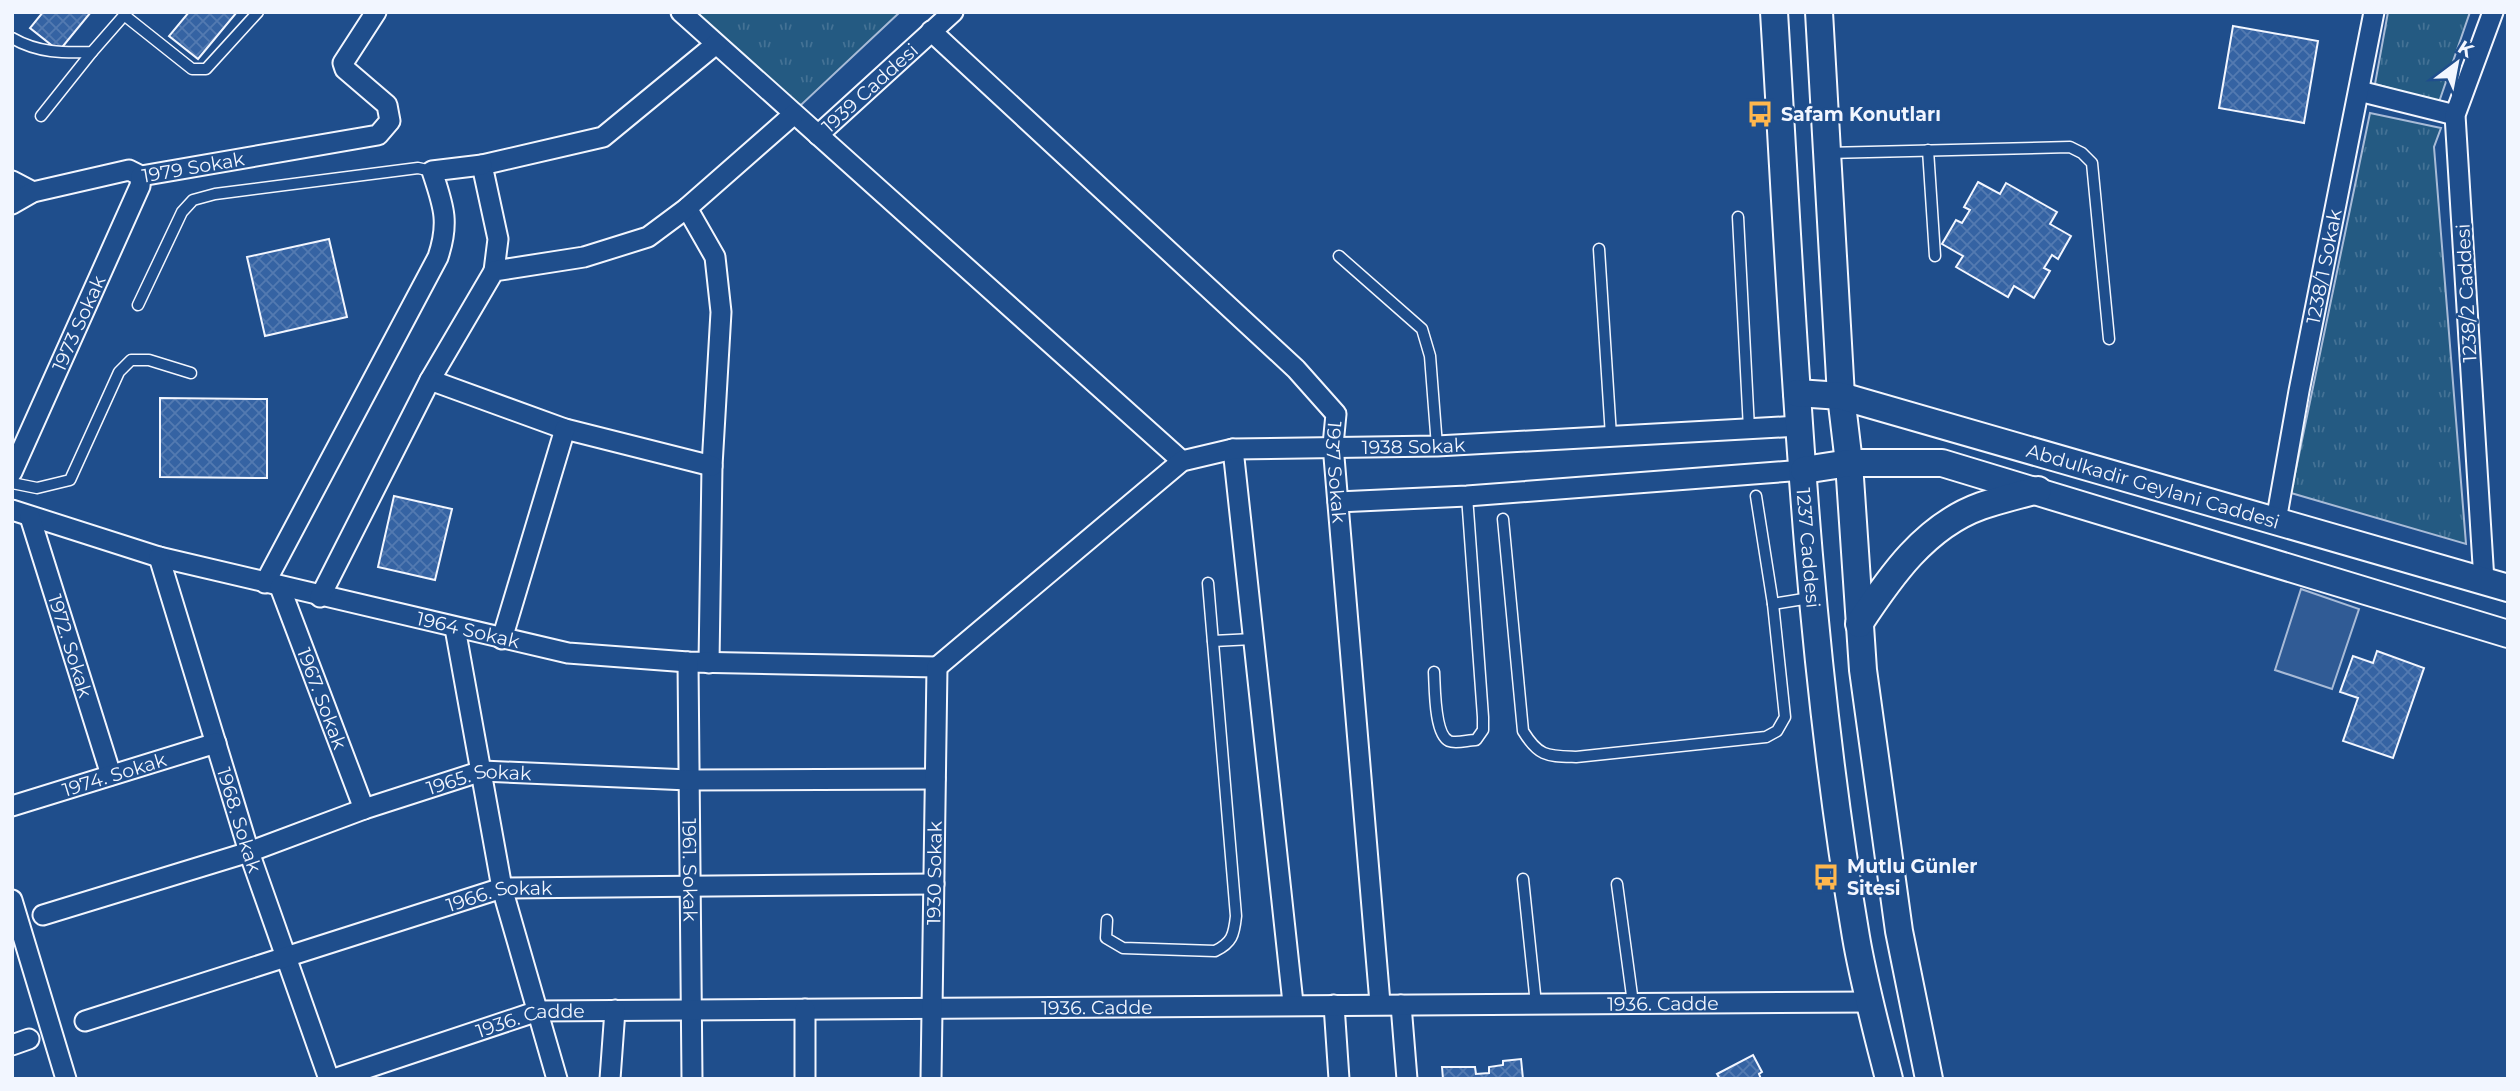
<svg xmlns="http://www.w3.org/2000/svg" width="2520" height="1091" font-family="Montserrat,sans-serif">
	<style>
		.park { fill: url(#park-tufts); stroke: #a8bbd7; stroke-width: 2 }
		.parking { fill: #305b95; stroke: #a8bbd7; stroke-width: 2 }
		.building { fill: url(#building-cross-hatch); stroke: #f2f6ff; stroke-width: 2 }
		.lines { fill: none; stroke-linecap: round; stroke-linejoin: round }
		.lane-casing { stroke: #f2f6ff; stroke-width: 13 }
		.street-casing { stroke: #f2f6ff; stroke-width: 23 }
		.secondary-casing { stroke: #f2f6ff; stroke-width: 30 }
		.lane { stroke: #1f4e8c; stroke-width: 10 }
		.street { stroke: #1f4e8c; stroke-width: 19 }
		.secondary { stroke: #1f4e8c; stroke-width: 26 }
		.labels { text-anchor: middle; stroke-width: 5; stroke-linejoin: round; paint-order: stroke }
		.street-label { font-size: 19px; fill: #f2f6ff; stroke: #1f4e8c }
		.poi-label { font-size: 19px; font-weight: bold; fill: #f2f6ff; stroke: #1f4e8c; text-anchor: start }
	</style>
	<defs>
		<pattern id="park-tufts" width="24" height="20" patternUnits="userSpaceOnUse" patternTransform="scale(1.75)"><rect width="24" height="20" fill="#245a82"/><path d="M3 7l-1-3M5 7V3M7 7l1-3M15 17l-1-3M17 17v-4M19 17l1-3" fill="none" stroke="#447295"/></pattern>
		<pattern id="building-cross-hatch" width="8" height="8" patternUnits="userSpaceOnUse" patternTransform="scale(1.75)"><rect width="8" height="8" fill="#3563a3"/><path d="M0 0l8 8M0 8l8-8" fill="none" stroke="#537ab1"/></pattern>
	</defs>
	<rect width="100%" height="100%" fill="#1f4e8c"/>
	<g class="park">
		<polygon points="692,12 900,12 801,105 787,101"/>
		<polygon points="2388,12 2470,12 2439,102 2375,84"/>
		<polygon points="2370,113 2441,128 2434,147 2466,544 2291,493"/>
	</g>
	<polygon class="parking" points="2301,589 2359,609 2332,689 2275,670"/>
	<g class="building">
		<polygon points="43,12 91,12 59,51 30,28"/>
		<polygon points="189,12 237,12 198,59 169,36"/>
		<polygon points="2233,26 2318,41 2304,123 2219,108"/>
		<polygon points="1978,182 2000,194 2006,183 2057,212 2050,224 2071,236 2058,259 2052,255 2044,268 2050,271 2034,298 2014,286 2008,297 1956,267 1963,256 1942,244 1956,220 1962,223 1970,210 1964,207"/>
		<polygon points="329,239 347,317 265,336 247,257"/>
		<polygon points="160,398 267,399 267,478 160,477"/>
		<polygon points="394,496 452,509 435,580 378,567"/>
		<polygon points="2377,651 2424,668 2393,758 2343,741 2358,698 2340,692 2353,656 2373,663"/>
		<polygon points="1753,1055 1762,1072 1759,1074 1761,1079 1720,1079 1717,1074"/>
		<polygon points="1521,1059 1523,1079 1443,1079 1442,1067 1475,1067 1476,1074 1489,1073 1489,1067 1503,1065 1503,1061"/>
	</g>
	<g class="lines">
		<g class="lane-casing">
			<g id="lane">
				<polyline points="124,15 192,69 206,69 258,12"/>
				<path d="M12 38C38 53 63 53 92 52L127 12"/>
				<polyline points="41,116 92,52"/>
				<polyline points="1928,150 1935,256"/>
				<polyline points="1827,153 2070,147 2082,153 2092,163 2109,339"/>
				<polyline points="1738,217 1749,429"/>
				<polyline points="1599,249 1611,436"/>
				<polyline points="1339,256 1422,329 1430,356 1437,446"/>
				<polyline points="138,305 182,212 193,200 215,194 418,168 432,171"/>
				<polyline points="12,483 37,488 70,480 119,372 131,360 149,360 191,373"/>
				<path d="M1503 519 1523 731C1539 757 1547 756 1576 757L1766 737 1777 731 1785 717 1773 604 1756 496"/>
				<polyline points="1773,604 1810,598"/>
				<polyline points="1213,641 1253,639"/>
				<path d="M1434 672C1435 686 1434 734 1449 741 1456 744 1468 740 1476 740L1483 730V717L1467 496"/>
				<polyline points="1523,879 1536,1004"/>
				<polyline points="1617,884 1633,1003"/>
				<path d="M1107 920 1106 938 1123 948 1215 951C1232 943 1234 935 1236 916L1208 583"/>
			</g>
		</g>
		<g class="street-casing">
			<g id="street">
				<polyline points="681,12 1182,461"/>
				<path id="s1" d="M931 31 1296 369 1336 414 1333 445 1380 1003"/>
				<polyline points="2359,91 2455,115"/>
				<path id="s2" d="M818 135 953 12"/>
				<polyline points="12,181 33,192"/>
				<path id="s3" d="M12 204 33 192 129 170 141 176 378 135 390 121 387 105 345 69 343 63 376 12"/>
				<polyline points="687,208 715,257 721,312 712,466 709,663"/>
				<polyline points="494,271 498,239 482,165 603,137 716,44"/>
				<polyline points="430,380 494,271 584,257 648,237 687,208 794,114"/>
				<polyline points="1233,449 1293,1003"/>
				<path id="s4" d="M12 472 140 186 141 176"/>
				<polyline points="1338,502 1467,496 1804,470"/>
				<path id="s5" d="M12 510 159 557 568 653 688 662 937 667"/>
				<path id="s6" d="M30 517 111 775"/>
				<path id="s7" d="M2276 521 2299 391 2374 12"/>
				<path id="s8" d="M159 557 249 852 329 1079"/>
				<polyline points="2484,581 2455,115 2493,12"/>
				<path d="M265 583 438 257C450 221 443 205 432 171L482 165"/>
				<path id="s9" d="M280 587 364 809"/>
				<polyline points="320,597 430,380 565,429 712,466"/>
				<polyline points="455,628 502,888 557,1079"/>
				<polyline points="502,639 565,429"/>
				<path id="s10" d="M688 662 692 1079"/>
				<path id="s11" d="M937 667 1182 461 1233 449 1437 446 1799 426"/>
				<path id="s12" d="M12 806 216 743"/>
				<polyline points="12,900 66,1079"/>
				<path id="s13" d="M43 915 249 852 364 809 482 771 689 780 935 779"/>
				<polyline points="1334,1005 1339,1079"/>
				<polyline points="1401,1005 1407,1079"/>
				<path id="s14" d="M85 1021 502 888 934 884"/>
				<polyline points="12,1045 29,1039"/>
				<path id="s15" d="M334 1079 538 1011 1870 1002"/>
				<polyline points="610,1079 615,1010"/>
				<polyline points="805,1079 805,1009"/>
				<path id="s16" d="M931 1079 937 667"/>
			</g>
		</g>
		<g class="secondary-casing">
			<g id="secondary">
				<path id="s17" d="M1774 12C1793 321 1804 632 1856 937 1864 984 1877 1032 1889 1079"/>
				<polyline points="1819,12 1841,396 1849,463 1863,670 1899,931 1929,1079"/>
				<path id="s18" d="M1797 393 1841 396 2508 588"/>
				<polyline points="1804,470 1849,463 1942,463 2508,634"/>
				<path d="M1859 624C1890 577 1925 526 1981 506 1999 500 2019 495 2038 490"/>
			</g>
		</g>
		<use href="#lane" class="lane"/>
		<use href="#street" class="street"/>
		<use href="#secondary" class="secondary"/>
	</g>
	<defs>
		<g id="bus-bare" transform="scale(2.1)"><path d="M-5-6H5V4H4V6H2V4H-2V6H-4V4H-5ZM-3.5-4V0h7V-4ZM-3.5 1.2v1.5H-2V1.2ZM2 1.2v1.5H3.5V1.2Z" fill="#ffb74d" stroke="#1f4e8c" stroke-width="2.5" paint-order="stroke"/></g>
	</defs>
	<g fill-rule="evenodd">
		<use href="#bus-bare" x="1760" y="114"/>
		<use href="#bus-bare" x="1826" y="877"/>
	</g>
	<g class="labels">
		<g class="street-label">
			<text dy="7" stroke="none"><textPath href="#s2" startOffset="70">1939 Caddesi</textPath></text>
			<text dy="7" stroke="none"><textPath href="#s3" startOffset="189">1979 Sokak</textPath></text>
			<text dy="7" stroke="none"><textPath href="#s7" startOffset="259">1238/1 Sokak</textPath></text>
			<text transform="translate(2466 293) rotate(-93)" y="7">1238/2 Caddesi</text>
			<text dy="7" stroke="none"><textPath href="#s4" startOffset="163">1973 Sokak</textPath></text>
			<text dy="7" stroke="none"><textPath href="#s11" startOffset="553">1938 Sokak</textPath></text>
			<text dy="7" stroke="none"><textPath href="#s1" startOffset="616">1937 Sokak</textPath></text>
			<text dy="7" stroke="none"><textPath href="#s18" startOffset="369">Abdulkadir Geylani Caddesi</textPath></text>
			<text dy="7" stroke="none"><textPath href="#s17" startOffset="537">1237 Caddesi</textPath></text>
			<text dy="7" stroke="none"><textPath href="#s5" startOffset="472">1964 Sokak</textPath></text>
			<text dy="7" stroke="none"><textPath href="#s6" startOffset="135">1972. Sokak</textPath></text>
			<text dy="7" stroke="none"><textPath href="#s9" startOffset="119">1967. Sokak</textPath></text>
			<text dy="7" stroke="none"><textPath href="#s12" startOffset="107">1974. Sokak</textPath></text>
			<text dy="7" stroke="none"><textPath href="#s13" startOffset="458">1965. Sokak</textPath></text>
			<text dy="7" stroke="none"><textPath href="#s8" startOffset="275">1968. Sokak</textPath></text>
			<text dy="7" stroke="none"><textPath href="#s10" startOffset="208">1961. Sokak</textPath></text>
			<text dy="7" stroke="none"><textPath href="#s16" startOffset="206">1930 Sokak</textPath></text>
			<text dy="7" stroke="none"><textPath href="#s14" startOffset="434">1966. Sokak</textPath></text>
			<text dy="7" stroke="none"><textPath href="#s15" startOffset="1340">1936. Cadde</textPath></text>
			<text dy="7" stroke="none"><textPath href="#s15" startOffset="774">1936. Cadde</textPath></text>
			<text dy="7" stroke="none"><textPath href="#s15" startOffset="206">1936. Cadde</textPath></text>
		</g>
		<g class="poi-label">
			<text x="1781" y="121">Safam Konutları</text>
			<text x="1847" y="873">Mutlu Günler<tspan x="1847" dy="22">Sitesi</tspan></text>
		</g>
	</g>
	<rect width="2520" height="1091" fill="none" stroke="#f2f6ff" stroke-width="28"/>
	<g transform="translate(2457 63) rotate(32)" stroke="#1f4e8c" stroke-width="5" paint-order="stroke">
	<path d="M0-5L12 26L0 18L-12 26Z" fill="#f2f6ff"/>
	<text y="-10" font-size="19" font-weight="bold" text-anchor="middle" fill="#f2f6ff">K</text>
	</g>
</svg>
